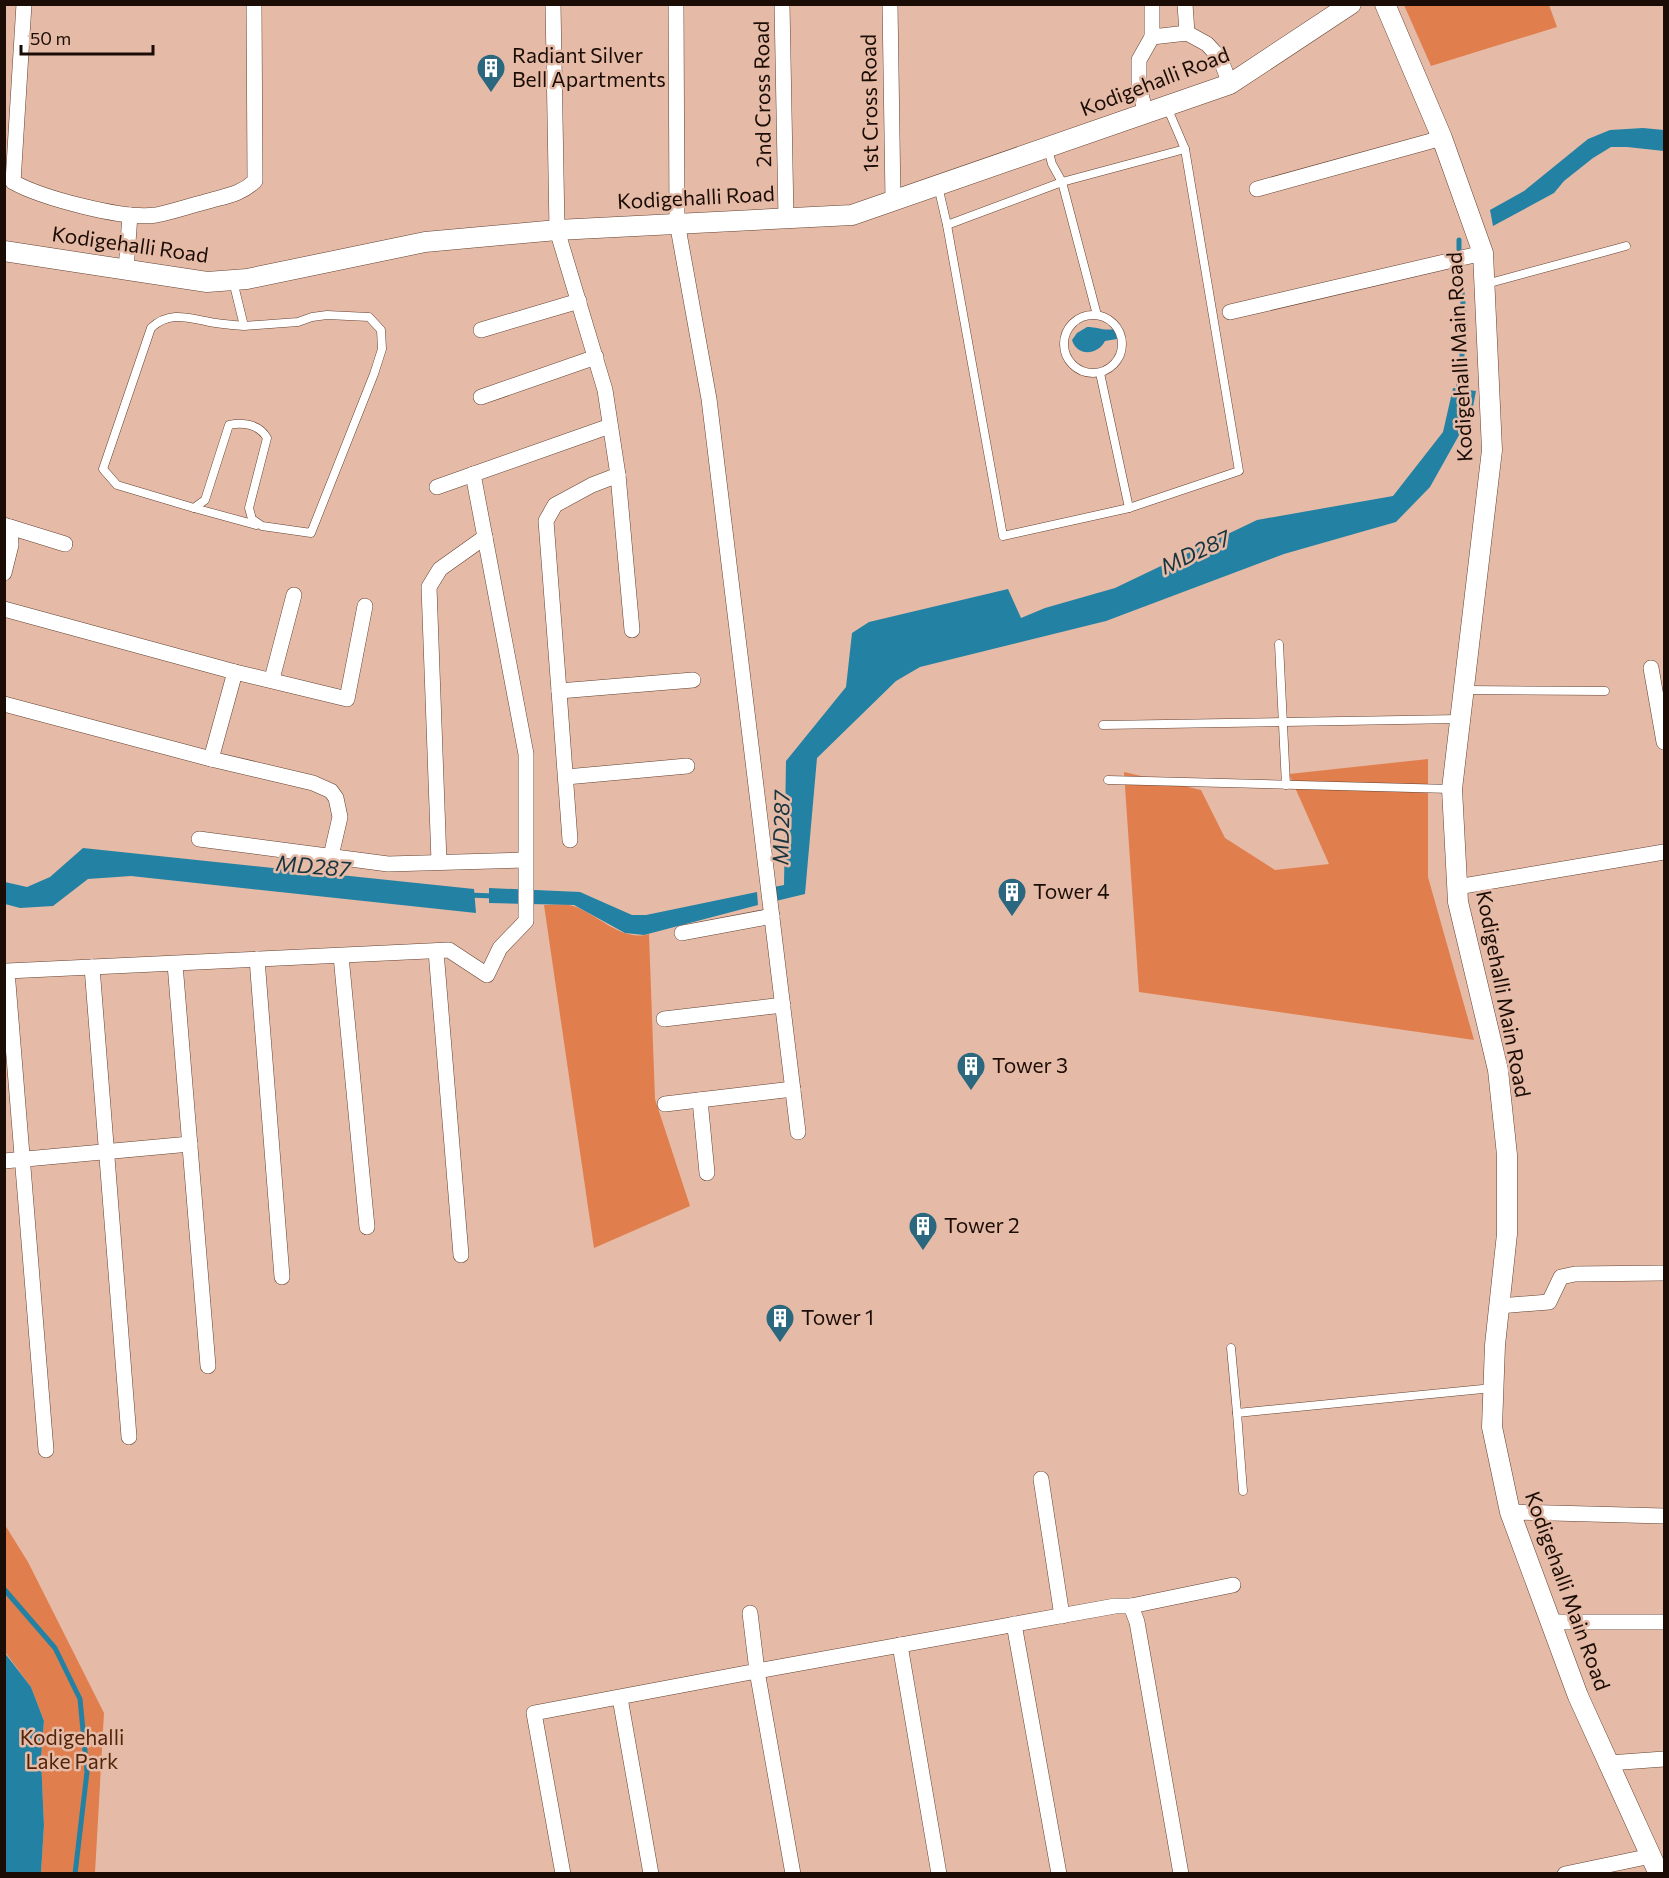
<svg xmlns="http://www.w3.org/2000/svg" width="1669" height="1878" font-family="Commissioner,sans-serif">
	<style>
		.green { fill: #e07f4d }
		.water { fill: #2382a3 }
		.lines { fill: none; stroke-linecap: round; stroke-linejoin: round }
		.stream { stroke: #2382a3; stroke-width: 5 }
		.service-casing { stroke: #644130; stroke-width: 9 }
		.minor-casing { stroke: #644130; stroke-width: 16 }
		.tertiary-casing { stroke: #644130; stroke-width: 21 }
		.service { stroke: #fff; stroke-width: 8 }
		.minor { stroke: #fff; stroke-width: 15 }
		.tertiary { stroke: #fff; stroke-width: 20 }
		.labels { text-anchor: middle; stroke-width: 5; stroke-linejoin: round; paint-order: stroke }
		.poi-label { font-size: 21px; fill: #1b0d06; stroke: #e5bba7; text-anchor: start }
		.street-label { font-size: 21px; fill: #1b0d06; stroke: #e5bba7 }
		.park-label { font-size: 21px; fill: #512309; stroke: #e5bba7 }
		.water-label { font-size: 22px; font-style: italic; fill: #18343f; stroke: #e5bba7 }
	</style>
	<rect width="100%" height="100%" fill="#e5bba7"/>
	<g class="green">
		<polygon points="1404,5 1549,5 1557,27 1431,66"/>
		<polygon points="1428,759 1428,877 1474,1040 1139,992 1124,772 1201,790 1225,838 1275,870 1329,864 1289,774"/>
		<path d="M544 905C554 905 567 903 576 907 599 916 623 942 649 934L655 1099 690 1206 594 1248Z"/>
		<polygon points="5,1525 28,1562 104,1713 95,1873 41,1873 44,1825 41,1758 44,1721 31,1687 5,1652"/>
	</g>
	<g class="water">
		<polygon points="1643,128 1664,130 1664,151 1627,147 1611,147 1593,158 1564,181 1554,193 1493,226 1490,210 1524,191 1588,139 1610,130"/>
		<path d="M1087 327C1098 327 1103 331 1115 329L1117 339 1105 341C1098 355 1077 357 1072 340L1077 333Z"/>
		<polygon points="1453,388 1476,391 1472,412 1430,487 1396,522 1284,554 1106,621 920,667 896,681 817,758 805,894 776,901 774,887 784,885 786,761 846,687 852,633 869,622 1008,589 1021,618 1045,608 1115,588 1257,520 1393,496 1443,432"/>
		<polygon points="83,848 474,889 476,913 131,876 88,879 53,906 20,908 5,904 5,882 27,887 50,877"/>
		<polygon points="489,888 580,892 632,915 646,915 757,892 758,905 644,935 625,933 574,905 489,903"/>
		<polygon points="4,1652 31,1687 44,1721 41,1758 44,1825 41,1873 5,1873"/>
	</g>
	<g class="lines">
		<g class="stream">
			<polyline points="1459,240 1459,249"/>
			<polyline points="1458,393 1465,326 1460,270"/>
			<polyline points="468,895 494,896"/>
			<polyline points="4,1589 55,1648 80,1699 87,1772 75,1874"/>
		</g>
		<g class="service-casing">
			<g id="service">
				<polyline points="1048,149 1052,164 1062,182 1097,315"/>
				<polyline points="938,186 947,225 1003,536 1129,508 1239,471 1185,149 1167,107"/>
				<polyline points="947,225 1062,182 1185,149"/>
				<path d="M233 281 244 326 298 322 312 317 327 315 369 317 381 330 382 349 374 374 311 533 262 526 252 519 249 508 267 438C259 424 243 422 229 425L205 500 194 508 117 485 103 469 151 328C168 312 185 317 205 321 218 324 231 325 244 326"/>
				<polyline points="1486,284 1626,246"/>
				<circle cx="1093" cy="344" r="29"/>
				<polyline points="1100,373 1129,508"/>
				<polyline points="194,508 256,525"/>
				<polyline points="1279,644 1286,785"/>
				<polyline points="1466,690 1605,691"/>
				<polyline points="1103,725 1459,719"/>
				<polyline points="1108,780 1451,789"/>
				<polyline points="1231,1348 1237,1413 1493,1388"/>
				<polyline points="1237,1413 1243,1491"/>
			</g>
		</g>
		<g class="minor-casing">
			<g id="minor">
				<path d="M24 4 13 182C42 198 124 220 156 215 172 212 189 206 205 202 225 196 240 195 255 181L254 4"/>
				<polyline points="553,4 557,230 605,390 618,475 632,630"/>
				<polyline points="676,4 677,222 709,399 798,1132"/>
				<polyline points="782,4 786,218"/>
				<polyline points="890,4 893,201"/>
				<polyline points="1185,4 1187,33"/>
				<polyline points="1152,37 1187,33 1207,44 1220,58 1230,84"/>
				<polyline points="1146,114 1139,87 1139,60 1152,37 1152,4"/>
				<polyline points="1257,189 1442,138"/>
				<polyline points="126,270 130,215"/>
				<polyline points="1230,312 1483,253"/>
				<polyline points="481,330 579,301"/>
				<polyline points="481,397 596,357"/>
				<polyline points="618,475 592,485 555,505 546,521 559,691 693,680"/>
				<polyline points="437,487 610,426"/>
				<polyline points="4,525 10,527 11,545 4,573"/>
				<polyline points="10,527 65,544"/>
				<polyline points="4,609 235,672 347,699 365,606"/>
				<polyline points="1651,668 1664,742"/>
				<polyline points="272,679 294,595"/>
				<polyline points="559,691 570,840"/>
				<polyline points="4,704 211,759 313,783 331,791 336,798 340,817 331,856"/>
				<polyline points="211,759 235,672"/>
				<polyline points="566,777 687,766"/>
				<polyline points="199,839 388,864 525,860"/>
				<polyline points="439,862 429,587 440,569 485,537"/>
				<polyline points="1457,887 1664,852"/>
				<polyline points="682,933 772,916"/>
				<polyline points="436,951 461,1255"/>
				<polyline points="341,956 367,1227"/>
				<polyline points="257,959 282,1277"/>
				<polyline points="175,964 208,1366"/>
				<polyline points="92,967 129,1437"/>
				<polyline points="664,1019 783,1005"/>
				<polyline points="700,1100 707,1173"/>
				<polyline points="665,1104 793,1089"/>
				<polyline points="4,1161 190,1144"/>
				<polyline points="1499,1306 1549,1302 1561,1277 1575,1274 1664,1273"/>
				<polyline points="46,1450 7,971 449,950 487,975 500,948 526,921 526,754 473,474"/>
				<polyline points="1041,1479 1062,1616"/>
				<polyline points="1510,1512 1664,1516"/>
				<polyline points="1131,1606 1233,1585"/>
				<polyline points="1551,1622 1664,1622"/>
				<polyline points="1014,1624 1059,1874"/>
				<polyline points="900,1645 939,1874"/>
				<polyline points="620,1698 651,1874"/>
				<polyline points="1609,1763 1664,1759"/>
				<polyline points="563,1874 534,1713 757,1671 750,1613"/>
				<polyline points="793,1874 757,1671 1115,1606 1131,1606 1137,1622 1181,1874"/>
				<polyline points="1565,1874 1651,1856"/>
			</g>
		</g>
		<g class="tertiary-casing">
			<g id="tertiary">
				<polyline points="1385,4 1442,138 1483,253 1492,450 1452,789 1458,902 1498,1070 1507,1155 1507,1234 1495,1345 1492,1427 1510,1512 1578,1696 1659,1874"/>
				<polyline points="4,251 207,282 247,279 425,242 557,230 852,215 1230,84 1351,4"/>
			</g>
		</g>
		<use href="#service" class="service"/>
		<use href="#minor" class="minor"/>
		<use href="#tertiary" class="tertiary"/>
	</g>
	<defs>
		<g id="building-pin" transform="scale(1.5)"><path d="M0 17L-7.5 6A9.5 9.5 0 1 1 7.5 6Z" fill="#2b677f" stroke="#e5bba7"/><path d="M-4-6H4V6H1V3H-1V6H-4ZM-2.5-4.3h1.7v1.8h-1.7ZM.8-4.3h1.7v1.8H.8ZM-2.5-1h1.7V.8h-1.7ZM.8-1h1.7V.8H.8Z" fill="#fff"/></g>
	</defs>
	<g fill-rule="evenodd">
		<use href="#building-pin" x="491" y="68"/>
		<use href="#building-pin" x="1012" y="892"/>
		<use href="#building-pin" x="971" y="1066"/>
		<use href="#building-pin" x="923" y="1226"/>
		<use href="#building-pin" x="780" y="1318"/>
	</g>
	<g class="labels">
		<g class="poi-label">
			<text x="512" y="63">Radiant Silver<tspan x="512" dy="24">Bell Apartments</tspan></text>
			<text x="1033" y="899">Tower 4</text>
			<text x="992" y="1073">Tower 3</text>
			<text x="944" y="1233">Tower 2</text>
			<text x="801" y="1325">Tower 1</text>
		</g>
		<g class="street-label">
			<text transform="translate(1155 82) rotate(-21)" y="7">Kodigehalli Road</text>
			<text transform="translate(763 94) rotate(-91)" y="7">2nd Cross Road</text>
			<text transform="translate(870 103) rotate(-91)" y="7">1st Cross Road</text>
			<text transform="translate(696 198) rotate(-3)" y="7">Kodigehalli Road</text>
			<text transform="translate(130 245) rotate(8)" y="7">Kodigehalli Road</text>
			<text transform="translate(1460 357) rotate(-93)" y="7">Kodigehalli Main Road</text>
			<text transform="translate(1503 994) rotate(79)" y="7">Kodigehalli Main Road</text>
			<text transform="translate(1567 1591) rotate(70)" y="7">Kodigehalli Main Road</text>
		</g>
		<g class="park-label">
			<text x="72" y="1745">Kodigehalli<tspan x="72" dy="24">Lake Park</tspan></text>
		</g>
		<g class="water-label">
			<text transform="translate(1195 552) rotate(-25)" y="8">MD287</text>
			<text transform="translate(781 828) rotate(-89)" y="8">MD287</text>
			<text transform="translate(313 866) rotate(5)" y="8">MD287</text>
		</g>
	</g>
	<rect width="1669" height="1878" fill="none" stroke="#1b0d06" stroke-width="12"/>
	<path d="M21 45v9h132v-9" fill="none" stroke="#1b0d06" stroke-width="3"/>
	<text x="30" y="45" font-size="18" fill="#1b0d06" stroke="#e5bba7" stroke-width="4.5" paint-order="stroke">50 m</text>
</svg>
